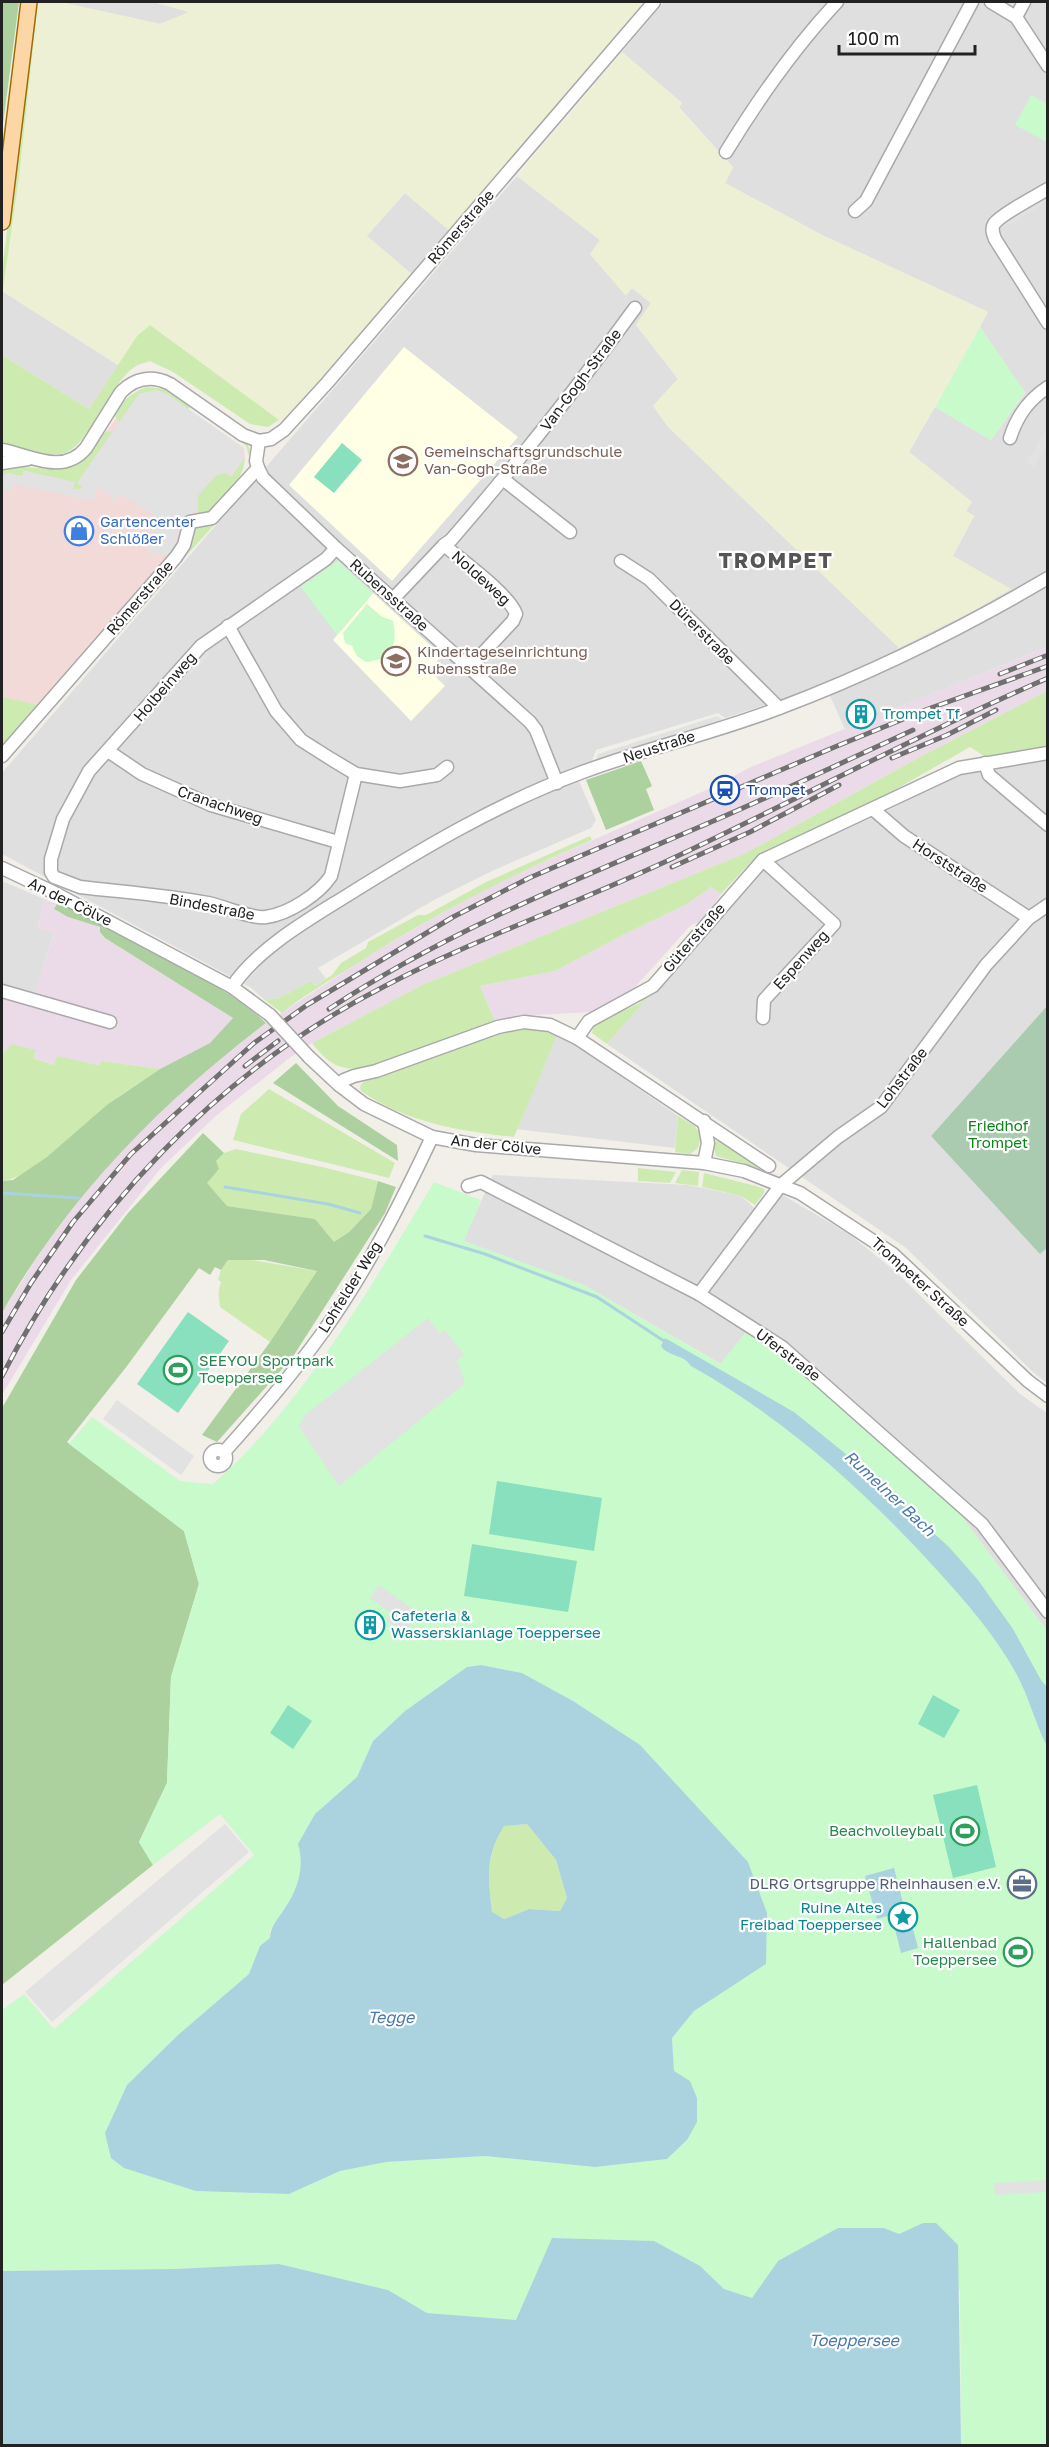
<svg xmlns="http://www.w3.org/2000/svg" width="1049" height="2447" font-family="'Golos Text',sans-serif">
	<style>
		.residential { fill: #e0dfdf }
		.commercial { fill: #f2dad9 }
		.industrial { fill: #ebdbe8 }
		.education { fill: #ffffe5 }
		.farmland { fill: #eef0d5 }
		.grass { fill: #cdebb0 }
		.forest { fill: #add19e }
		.cemetery { fill: #aacbaf }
		.park { fill: #c8facc; fill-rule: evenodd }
		.pitch { fill: #88e0be }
		.parking { fill: #e2e2e2 }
		.water { fill: #aad3df; fill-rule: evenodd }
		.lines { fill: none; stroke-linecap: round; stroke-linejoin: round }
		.stream { stroke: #aad3df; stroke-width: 3 }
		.minor-casing { stroke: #a9a9a9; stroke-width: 15 }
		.major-casing { stroke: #a06b00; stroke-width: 18 }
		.minor { stroke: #fff; stroke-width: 12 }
		.major { stroke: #fcd6a4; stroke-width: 15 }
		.rail-casing { stroke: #707070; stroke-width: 5 }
		.rail { stroke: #fff; stroke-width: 3; stroke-dasharray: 9; stroke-linecap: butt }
		.minor-bridge-casing { stroke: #a9a9a9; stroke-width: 15; stroke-linecap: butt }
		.minor-bridge { stroke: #fff; stroke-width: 12 }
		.labels { text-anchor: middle; stroke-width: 4.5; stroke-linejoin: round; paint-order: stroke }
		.street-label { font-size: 15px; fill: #222; stroke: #fff }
		.education-label { font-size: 15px; fill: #785e54; stroke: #fff; text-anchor: start }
		.shop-label { font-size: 15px; fill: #366cbe; stroke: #fff; text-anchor: start }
		.culture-label { font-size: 15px; fill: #0d838f; stroke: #fff; text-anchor: start }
		.transit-label { font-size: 15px; fill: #164399; stroke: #fff; text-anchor: start }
		.park-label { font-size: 15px; fill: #0c8416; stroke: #fff }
		.leisure-label { font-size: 15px; fill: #27864d; stroke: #fff; text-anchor: end }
		.service-label { font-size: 15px; fill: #4e5e75; stroke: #fff; text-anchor: end }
		.water-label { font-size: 16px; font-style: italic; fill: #4a7aab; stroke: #fff }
		.district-label { font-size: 21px; font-weight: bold; letter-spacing: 1.5px; fill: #555; stroke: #fff }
	</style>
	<rect width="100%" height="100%" fill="#f2efe9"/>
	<g class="residential">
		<polygon points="60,2 153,2 190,12 160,24"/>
		<polygon points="664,2 1047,2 1047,647 845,729 825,685 725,718 718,713 596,750 591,763 574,770 596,820 591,828 492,871 434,900 318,968 326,979 315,986 310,981 280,998 265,1000 250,987 2,854 2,773 517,176 600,240 590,254 626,295 632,288 651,303 636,325 678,379 653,406 1010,589 953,556 974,516 966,511 972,502 909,452 935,407 991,440 1025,393 980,327 988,312 820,234 725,183 733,167 679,107 682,103 622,52"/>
		<polygon points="405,193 451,232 413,275 366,236"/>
		<polygon points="2,291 118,365 89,409 2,355"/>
		<polygon points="1047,759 1047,1006 931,1136 1041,1253 1047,1247 1047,1383 1033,1372 906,1248 607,1044 763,867 776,859 874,817 968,770"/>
		<polygon points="2,881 44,899 38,928 54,932 34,998 2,988"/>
		<polygon points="558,1033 678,1116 675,1148 516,1129"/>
		<polygon points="493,1175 688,1185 741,1196 760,1213 776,1191 849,1234 896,1272 1020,1394 1047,1413 1047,1631 950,1501 801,1370 746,1332 721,1364 584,1285 463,1241"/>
	</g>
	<polygon class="commercial" points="165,393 244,448 245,458 241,467 205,511 189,518 179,543 38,705 30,707 2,701 2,474 77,473 129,400"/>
	<g class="industrial">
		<polygon points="1047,647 1047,691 918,758 746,853 422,985 312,1043 292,1056 217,1115 161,1168 71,1280 2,1395 2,1313 43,1248 86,1190 120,1151 189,1085 226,1054 266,1023 376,951 489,886 711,788 751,767"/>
		<polygon points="711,887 721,894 702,921 691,925 627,996 592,1012 535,1015 495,1021 480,986 555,971 623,935 687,904"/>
		<polygon points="44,899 57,904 54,909 68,917 100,927 100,932 105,938 233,1018 210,1043 160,1069 102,1061 98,1065 57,1057 54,1065 33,1058 36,1051 2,1055 2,988 34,997 54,933 38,928"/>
	</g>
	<g class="education">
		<polygon points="404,347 518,437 392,581 289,485"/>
		<polygon points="373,593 442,656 434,665 440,671 436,677 445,686 411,721 333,640"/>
	</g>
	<g class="farmland">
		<polygon points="38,2 60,2 160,24 189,12 153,2 647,2 451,232 405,193 367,236 413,275 284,424 150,325 137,336 118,365 2,291 19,177"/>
		<polygon points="622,52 682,103 679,107 733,168 725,183 820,234 988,312 909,452 972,502 966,511 974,516 953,556 1011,589 977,609 899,648 668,427 653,406 678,379 636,325 651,303 632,288 626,296 590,254 600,240 517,176"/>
	</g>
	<g class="grass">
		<polygon points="36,2 38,2 19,177 2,296 2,271"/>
		<path d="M150 325 279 420 268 427 250 424 173 372 150 361C145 363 138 364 133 368 109 386 89 445 65 453 50 458 17 448 2 443V355L89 409 137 336Z"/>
		<path d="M146 387 169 389 247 443 250 450 249 456 246 446 191 406 188 409 165 393 139 394 119 422 115 416C120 401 132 393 146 387Z"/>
		<path d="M107 431 112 432 77 483 82 487 80 489H73L75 482 24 471 23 476 7 473 2 476V468C27 463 62 477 84 460 94 452 97 438 107 431Z"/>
		<path d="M245 458C244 481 222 499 207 515L198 516V496L216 475 226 473 232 476Z"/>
		<polygon points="215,520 215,524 175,568 194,528"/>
		<path d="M1047 691V751L987 758 970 747 863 808 750 863 721 894 711 887 687 904 623 935 555 971 480 986 495 1021 372 1068C341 1071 331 1067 312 1043L422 985 746 853 918 758Z"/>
		<polygon points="2,697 38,705 2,746"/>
		<path d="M590 836 592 840C506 877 429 917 350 968 327 982 303 996 282 1013L265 1000 280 998 310 981 315 986 332 975 341 963 366 948 368 942 418 915H426L486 882Z"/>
		<polygon points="648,993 651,994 607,1044 592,1033 594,1024 640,1003"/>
		<path d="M534 1027 558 1033 514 1137C460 1131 407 1123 361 1091L360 1086 364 1081 493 1033 514 1028Z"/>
		<path d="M11 1044 36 1050 33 1058 54 1065 57 1056 98 1065 102 1061 160 1069C143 1081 123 1092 106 1106 81 1127 34 1178 2 1181V1055Z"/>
		<polygon points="269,1089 395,1163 389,1178 233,1140 241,1114"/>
		<polygon points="678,1116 695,1126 701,1136 698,1148 690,1154 675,1152"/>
		<polygon points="719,1139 760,1166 759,1168 716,1156 713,1145"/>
		<polygon points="236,1149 322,1167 378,1181 371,1209 349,1232 334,1243 315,1219 227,1206 206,1183 219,1169 215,1161 224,1153"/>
		<polygon points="638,1168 676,1172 670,1183 638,1181"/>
		<polygon points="682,1170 699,1172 698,1186 675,1183"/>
		<polygon points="704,1173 756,1186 764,1189 764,1193 755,1205 741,1196 702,1187"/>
		<path d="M246 1259 317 1271 270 1342 220 1307C219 1295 217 1294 221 1282L218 1280 221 1270 228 1260Z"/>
		<path d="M527 1824 556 1860 567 1898 560 1911 529 1909 504 1919 492 1913C488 1877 485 1858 504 1826Z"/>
	</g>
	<g class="forest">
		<polygon points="2,2 19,2 2,132"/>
		<polygon points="641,761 652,786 646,789 654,810 606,830 586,780"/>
		<path d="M57 904C90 914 118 933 148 950 188 971 233 991 266 1023 159 1104 68 1197 2 1313V1181L13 1180 47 1157 108 1104 160 1069 210 1043 233 1018 105 938 100 932V927L68 917 54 909Z"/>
		<polygon points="296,1063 338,1106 397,1145 398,1161 273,1083"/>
		<polygon points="203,1133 224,1153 216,1161 219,1169 207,1183 227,1206 315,1219 334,1242 349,1232 371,1209 378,1181 396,1187 385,1213 292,1358 217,1442 202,1435 270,1342 317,1271 264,1260 228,1260 221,1270 215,1267 210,1275 199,1268 127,1366 67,1442 184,1531 199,1584 171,1677 167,1783 139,1842 153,1865 2,1985 2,1408 76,1280 128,1213"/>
	</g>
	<polygon class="cemetery" points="1047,1006 1048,1247 1040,1254 931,1136"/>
	<g class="park">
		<polygon points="1031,95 1047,104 1047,142 1015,125"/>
		<polygon points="980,327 1025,392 991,440 935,407"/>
		<polygon points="336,562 339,562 373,593 337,635 301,587 308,581 312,582 313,578"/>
		<path d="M367 604 381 616 393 621C398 644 392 660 366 662L357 656 352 646 345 643 343 633Z"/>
		<path d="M434 1182 481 1200 464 1241 584 1285 720 1364 746 1332 801 1370 950 1501 1047 1631V2445H961L960 2291 923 2223 899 2234 884 2228 778 2261 752 2298 724 2289 700 2266 516 2320 427 2313 388 2290 279 2264 175 2269 2 2271V2010L24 1994 54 2029 254 1855 220 1814 153 1865 139 1842 167 1783 171 1677 199 1584 184 1531 69 1444 92 1417 180 1481 213 1484C303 1405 372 1285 434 1182ZM481 1665 522 1673 573 1701 766 1964 694 2011 672 2038 674 2071 687 2140 667 2159 595 2167 485 2156 386 2162 340 2171 289 2194 196 2191 105 2133 127 2085 178 2035 249 1974 270 1938V1930L288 1904 296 1887 301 1874V1854L315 1814 357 1777 373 1741 405 1711 467 1667Z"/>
	</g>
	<g class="pitch">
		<polygon points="342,443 362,460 334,493 314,477"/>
		<polygon points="188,1312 229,1341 178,1413 137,1384"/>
		<polygon points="497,1481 602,1498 594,1551 489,1534"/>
		<polygon points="472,1544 577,1561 568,1612 464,1596"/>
		<polygon points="933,1695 960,1710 944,1738 918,1724"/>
		<polygon points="288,1705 312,1721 293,1749 270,1733"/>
		<polygon points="977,1785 996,1867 953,1878 933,1795"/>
	</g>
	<g class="parking">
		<polygon points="1047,193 1047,201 1010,225 1003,222"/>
		<polygon points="156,390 165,393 244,448 240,453 245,457 232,476 226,473 216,475 198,496 197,514 180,521 175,547 167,556 148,552 156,516 120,494 115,500 96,486 94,501 14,484 11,492 2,490 2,476 7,473 22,476 24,471 75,482 73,489 80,489 82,487 77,483 139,394"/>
		<polygon points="1047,429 1047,445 1034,467 1026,462"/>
		<polygon points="206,649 208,657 187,677 185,670"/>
		<polygon points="442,656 457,669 444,684 436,677 440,671 434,665"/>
		<polygon points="717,716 724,721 596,761 598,754"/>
		<polygon points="428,1318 440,1334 445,1330 464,1355 457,1360 465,1383 339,1486 299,1427 304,1416"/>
		<polygon points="117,1400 194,1456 181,1475 103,1419"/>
		<polygon points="379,1585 417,1612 417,1616 404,1634 386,1620 391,1613 370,1598"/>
		<polygon points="225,1824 249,1852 52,2022 25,1992"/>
		<polygon points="1047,2180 1047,2192 995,2195 994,2183"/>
	</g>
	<g class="water">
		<path d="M665 1338 794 1412 852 1459 949 1547 978 1580 1013 1629 1041 1680 1047 1687V1746C1035 1723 1029 1697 1017 1675 996 1636 966 1602 936 1569 865 1491 784 1418 691 1366 684 1354 668 1357 661 1346Z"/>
		<path d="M481 1665 522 1673 573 1701 640 1745 748 1862 767 1913 766 1964 694 2011 672 2038 674 2071 690 2081 697 2098V2122L687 2140 667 2159 595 2167 485 2156 386 2162 340 2171 289 2194 196 2191 124 2168 111 2158 105 2133 127 2085 178 2035 249 1974 260 1946 270 1938C270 1926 279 1918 285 1908 298 1889 305 1866 298 1844L315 1814 357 1777 373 1741 405 1711 467 1667ZM527 1824 556 1860 567 1898 560 1911 529 1909 504 1919 492 1912C488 1877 485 1857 504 1826Z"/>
		<polygon points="894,1868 905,1911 877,1919 865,1876"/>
		<polygon points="912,1925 918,1948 901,1953 895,1929"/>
		<polygon points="923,2223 936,2223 958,2245 961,2445 2,2445 2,2271 175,2269 279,2264 388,2290 427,2313 516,2320 552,2238 654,2241 700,2266 724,2289 752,2298 778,2261 838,2228 884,2228 899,2234"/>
	</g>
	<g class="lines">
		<g class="stream">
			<polyline points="225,1187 328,1204 360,1213"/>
			<polyline points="2,1193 79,1198"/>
			<polyline points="425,1236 485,1254 597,1297 667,1343"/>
		</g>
		<g class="minor-casing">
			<g id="minor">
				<polyline points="991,2 1016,17 1048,66"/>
				<polyline points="1016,17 1024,2"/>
				<path d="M726 152C759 98 794 48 837 2"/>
				<path d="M1048 189C1036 196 1000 215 994 224 991 229 993 234 995 239L1048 323"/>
				<polyline points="855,211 866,201 972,2"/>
				<path d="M1010 438C1017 416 1028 400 1048 387"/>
				<path d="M2 450C30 455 63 476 86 448L121 392C135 378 152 375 170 384L243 435 259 441 271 439 284 430 327 383 654 2"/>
				<polyline points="2,463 28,459"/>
				<polyline points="258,468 263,478 336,548 530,722 536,730 557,783"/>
				<polyline points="504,480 570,532"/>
				<path d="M444 545C461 560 509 594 516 614L513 621 469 668"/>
				<path d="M336 548 326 559 201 646 89 771 63 819 51 859V872L54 877 80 887C123 892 166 895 208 903 224 906 251 919 266 917 289 914 319 894 331 876L356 774"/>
				<polyline points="621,561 649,579 779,708"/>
				<path d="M393 599 444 545 451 540C516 465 577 388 635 308"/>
				<polyline points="228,626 276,711 301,740 331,759 356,774 400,781 437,775 447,767"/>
				<polyline points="108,751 142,774 211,805 338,842"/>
				<polyline points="2,756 176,557 184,545 190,522 212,518 258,468 256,461 259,441"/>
				<polyline points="985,763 989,775 1048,825"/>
				<polyline points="874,810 904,836 1029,918"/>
				<polyline points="2,868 53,892 232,987 270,1015"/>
				<path d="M232 987C256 950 306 921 343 898 418 851 496 804 580 773 646 748 716 733 782 707 874 672 963 628 1048 578"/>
				<polyline points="2,991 110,1022"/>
				<polyline points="763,1018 764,1000 834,924 763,860"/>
				<polyline points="577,1038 589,1021 653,986 763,860 959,768 1048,753"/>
				<polyline points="309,1057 339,1085 364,1104 432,1137 476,1145 704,1163 744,1171 800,1193 893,1254 1028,1381 1048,1396"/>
				<polyline points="339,1085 344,1080 354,1076 376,1071 498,1027 524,1022 550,1025 577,1038 769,1166"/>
				<polyline points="704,1121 708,1143 704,1163"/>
				<polyline points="468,1186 481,1182 699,1294 782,1347 982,1524 1048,1612"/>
				<polyline points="699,1294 781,1185 838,1137 881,1107 986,965 1029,918 1048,905"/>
				<circle cx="218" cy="1458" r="8"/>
				<path d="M225 1451C259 1413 293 1374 323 1332 366 1272 401 1203 432 1137"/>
			</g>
		</g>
		<g class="major-casing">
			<polyline id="major" points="2,222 29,2"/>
		</g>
		<use href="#minor" class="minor"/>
		<use href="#major" class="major"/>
		<g class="rail-casing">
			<g id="rail">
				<polyline points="1000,674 1048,655"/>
				<polyline points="892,758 947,735 996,710"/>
				<polyline points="672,867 750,832 839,785"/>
				<path d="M329 1009C444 933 570 882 697 828 770 797 841 763 913 730"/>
				<polyline points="245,1066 278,1041"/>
				<polyline points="2,1332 31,1283 73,1222 131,1154 254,1043 307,1005 453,917 529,878 837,746 928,709 1048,666"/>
				<path d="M2 1376C86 1212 220 1070 385 986 477 938 575 904 669 860 796 800 919 734 1048 678"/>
			</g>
		</g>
		<use href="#rail" class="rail"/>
		<g class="minor-bridge-casing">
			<polyline id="minor-bridge" points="270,1015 309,1057"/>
		</g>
		<use href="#minor-bridge" class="minor-bridge"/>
	</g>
	<defs>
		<g id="school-ring" transform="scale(1.5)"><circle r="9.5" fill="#fff" stroke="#8d6e63" stroke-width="1.5"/><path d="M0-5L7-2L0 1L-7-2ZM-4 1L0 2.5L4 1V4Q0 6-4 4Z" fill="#8d6e63"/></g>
		<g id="shop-ring" transform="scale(1.5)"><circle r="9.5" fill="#fff" stroke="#3f7fe0" stroke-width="1.5"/><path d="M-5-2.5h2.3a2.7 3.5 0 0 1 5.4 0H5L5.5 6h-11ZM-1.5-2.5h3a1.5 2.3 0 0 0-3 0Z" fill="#3f7fe0"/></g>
		<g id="building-ring" transform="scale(1.5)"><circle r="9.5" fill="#fff" stroke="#0f9aa8" stroke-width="1.5"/><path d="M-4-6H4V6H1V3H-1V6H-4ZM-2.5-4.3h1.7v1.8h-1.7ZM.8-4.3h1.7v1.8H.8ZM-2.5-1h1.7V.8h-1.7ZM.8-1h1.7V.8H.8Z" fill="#0f9aa8"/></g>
		<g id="station-ring" transform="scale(1.5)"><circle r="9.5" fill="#fff" stroke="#1a4fb4" stroke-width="1.5"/><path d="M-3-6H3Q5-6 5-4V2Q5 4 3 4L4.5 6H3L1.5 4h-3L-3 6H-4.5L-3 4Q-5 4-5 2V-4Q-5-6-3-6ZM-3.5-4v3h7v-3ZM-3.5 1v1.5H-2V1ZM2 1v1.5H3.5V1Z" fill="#1a4fb4"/></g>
		<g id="stadium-ring" transform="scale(1.5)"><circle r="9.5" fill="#fff" stroke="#2e9e5b" stroke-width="1.5"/><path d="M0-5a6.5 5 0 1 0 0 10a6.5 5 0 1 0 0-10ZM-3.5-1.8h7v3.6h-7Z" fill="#2e9e5b"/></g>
		<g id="office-ring" transform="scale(1.5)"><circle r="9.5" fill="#fff" stroke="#5c6f8a" stroke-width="1.5"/><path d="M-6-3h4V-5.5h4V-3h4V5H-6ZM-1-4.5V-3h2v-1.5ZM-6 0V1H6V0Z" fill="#5c6f8a"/></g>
		<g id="sight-ring" transform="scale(1.5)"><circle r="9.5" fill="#fff" stroke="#0f9aa8" stroke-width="1.5"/><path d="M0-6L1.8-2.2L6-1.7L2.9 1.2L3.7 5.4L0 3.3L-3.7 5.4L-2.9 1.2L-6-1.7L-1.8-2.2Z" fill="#0f9aa8"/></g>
	</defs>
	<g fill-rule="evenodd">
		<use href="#school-ring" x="403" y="461"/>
		<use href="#shop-ring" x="79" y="531"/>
		<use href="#school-ring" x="396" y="661"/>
		<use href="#building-ring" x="861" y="714"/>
		<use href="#station-ring" x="725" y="790"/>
		<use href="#stadium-ring" x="178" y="1370"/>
		<use href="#building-ring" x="370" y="1625"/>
		<use href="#stadium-ring" x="965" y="1831"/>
		<use href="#office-ring" x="1022" y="1884"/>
		<use href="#sight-ring" x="903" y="1917"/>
		<use href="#stadium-ring" x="1018" y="1952"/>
	</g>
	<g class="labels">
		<g class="street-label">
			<text transform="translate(461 227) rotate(-49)" y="5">Römerstraße</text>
			<text transform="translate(581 380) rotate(-53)" y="5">Van-Gogh-Straße</text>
			<text transform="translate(481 578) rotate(42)" y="5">Noldeweg</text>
			<text transform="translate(389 595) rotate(42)" y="5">Rubensstraße</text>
			<text transform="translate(140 598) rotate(-49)" y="5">Römerstraße</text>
			<text transform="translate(702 632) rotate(45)" y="5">Dürerstraße</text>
			<text transform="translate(165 687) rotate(-49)" y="5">Holbeinweg</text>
			<text transform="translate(659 747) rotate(-18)" y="5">Neustraße</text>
			<text transform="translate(220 805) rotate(19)" y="5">Cranachweg</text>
			<text transform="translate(950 866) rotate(33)" y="5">Horststraße</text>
			<text transform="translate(70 902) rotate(26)" y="5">An der Cölve</text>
			<text transform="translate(212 907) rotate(11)" y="5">Bindestraße</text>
			<text transform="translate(694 938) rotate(-49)" y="5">Güterstraße</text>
			<text transform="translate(801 960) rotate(-48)" y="5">Espenweg</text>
			<text transform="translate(902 1078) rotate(-52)" y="5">Lohstraße</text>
			<text transform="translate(496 1145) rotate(6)" y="5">An der Cölve</text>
			<text transform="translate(920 1282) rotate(42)" y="5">Trompeter Straße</text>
			<text transform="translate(350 1287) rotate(-58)" y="5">Lohfelder Weg</text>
			<text transform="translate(788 1355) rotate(37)" y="5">Uferstraße</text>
		</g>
		<g class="education-label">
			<text x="424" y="457">Gemeinschaftsgrundschule<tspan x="424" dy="17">Van-Gogh-Straße</tspan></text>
			<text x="417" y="657">Kindertageseinrichtung<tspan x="417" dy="17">Rubensstraße</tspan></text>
		</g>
		<g class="shop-label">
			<text x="100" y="527">Gartencenter<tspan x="100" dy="17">Schlößer</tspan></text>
		</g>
		<g class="culture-label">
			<text x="882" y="719">Trompet Tf</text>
			<text x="391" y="1621">Cafeteria &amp;<tspan x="391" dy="17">Wasserskianlage Toeppersee</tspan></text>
			<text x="882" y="1913" text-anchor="end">Ruine Altes<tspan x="882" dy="17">Freibad Toeppersee</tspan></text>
		</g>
		<g class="transit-label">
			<text x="746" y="795">Trompet</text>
		</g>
		<g class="park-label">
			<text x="998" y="1131">Friedhof<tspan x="998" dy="17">Trompet</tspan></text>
		</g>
		<g class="leisure-label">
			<text x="199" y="1366" text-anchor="start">SEEYOU Sportpark<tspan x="199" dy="17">Toeppersee</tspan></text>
			<text x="944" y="1836">Beachvolleyball</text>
			<text x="997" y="1948">Hallenbad<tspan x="997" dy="17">Toeppersee</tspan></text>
		</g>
		<g class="service-label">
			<text x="1001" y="1889">DLRG Ortsgruppe Rheinhausen e.V.</text>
		</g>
		<g class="water-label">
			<text transform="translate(890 1493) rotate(43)" y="6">Rumelner Bach</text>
			<text x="391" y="2023">Tegge</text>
			<text x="854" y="2346">Toeppersee</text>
		</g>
		<g class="district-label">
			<text x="776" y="568">TROMPET</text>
		</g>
	</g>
	<rect width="1049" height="2447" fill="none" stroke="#222222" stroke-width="6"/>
	<path d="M839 45v9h136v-9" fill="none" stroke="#222222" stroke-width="3"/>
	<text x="848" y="45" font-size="18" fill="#222222" stroke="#ffffff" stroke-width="4.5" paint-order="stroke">100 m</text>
</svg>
